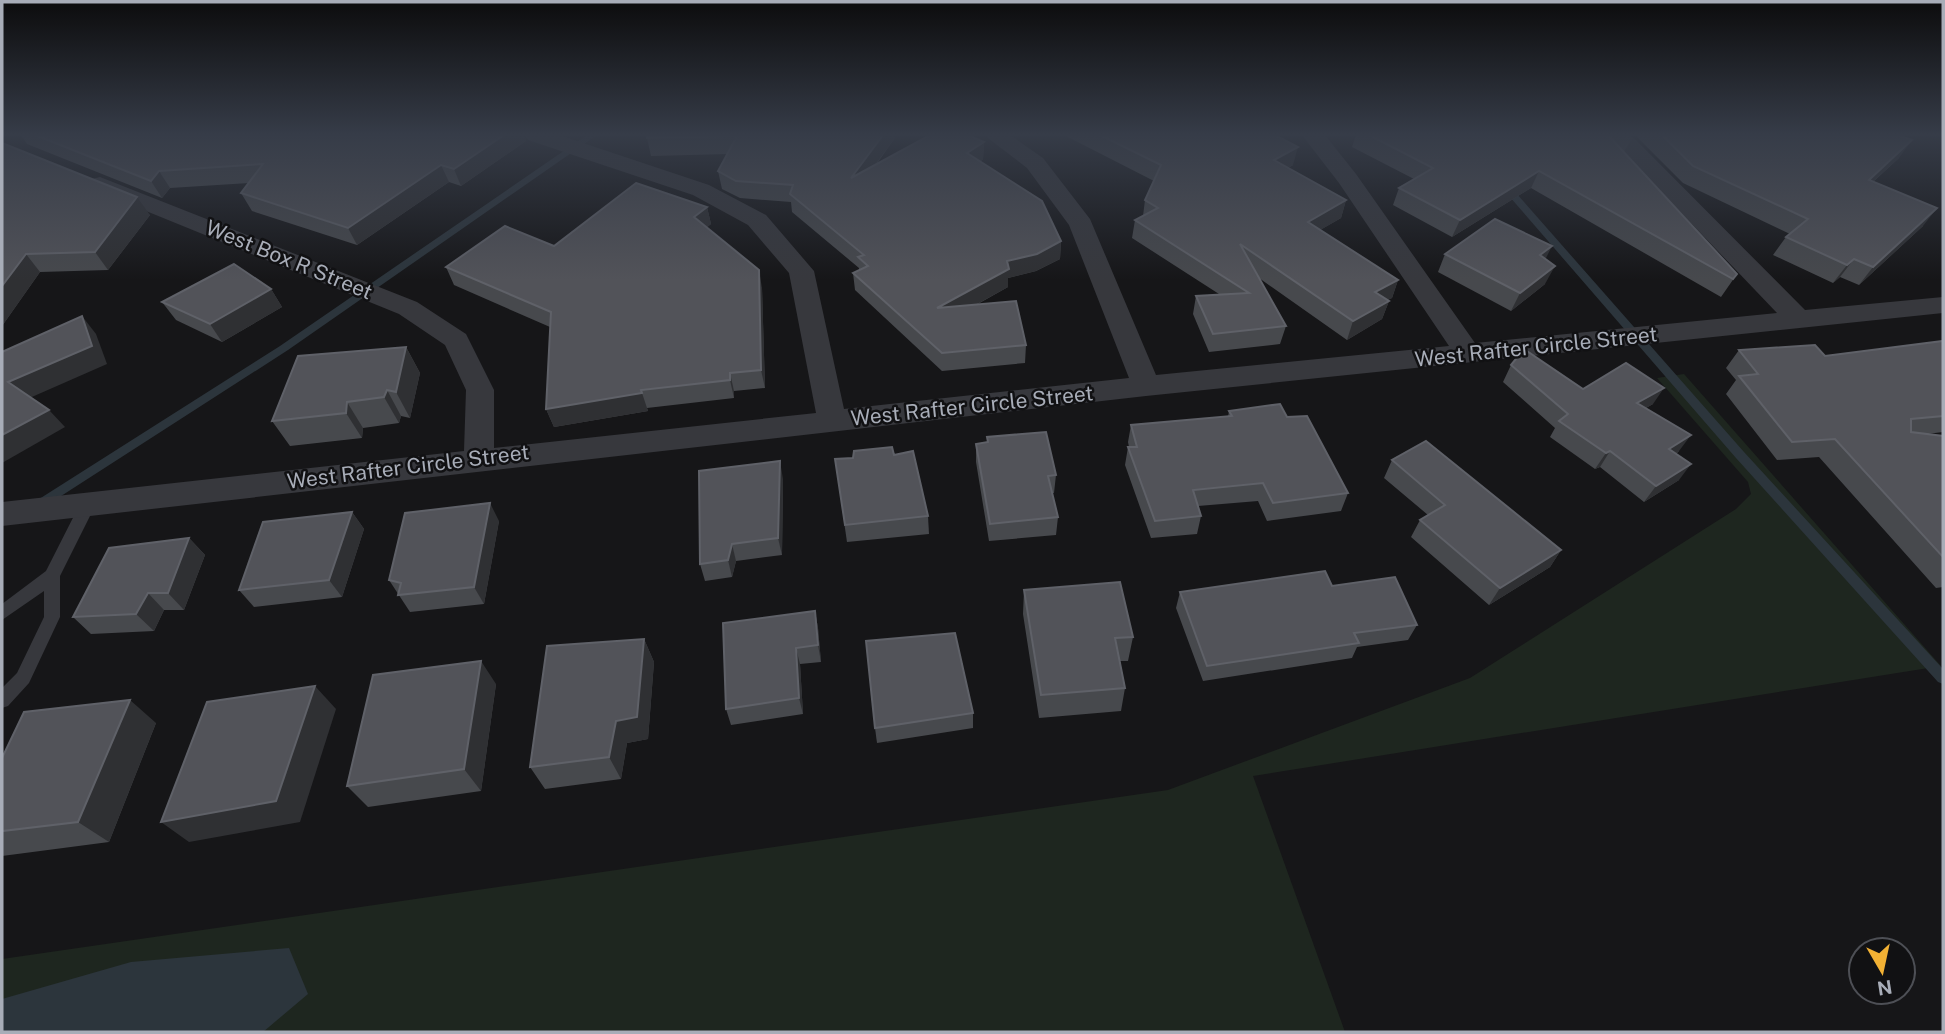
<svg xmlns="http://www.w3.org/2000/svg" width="1945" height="1034" font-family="'Public Sans',sans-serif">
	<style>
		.green { fill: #1e261f }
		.water { fill: #2c353c }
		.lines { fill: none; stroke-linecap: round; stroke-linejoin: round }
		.stream { fill: #2c353c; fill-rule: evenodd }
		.lane { fill: #37383d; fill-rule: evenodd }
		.street { fill: #37383d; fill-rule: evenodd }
		.wall { fill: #47494d }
		.shaded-wall { fill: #2f3033 }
		.building { fill: #525359; stroke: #5f6168; stroke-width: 2 }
		.labels { text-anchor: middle; stroke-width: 5; stroke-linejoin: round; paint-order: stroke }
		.street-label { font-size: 21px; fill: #a8adb8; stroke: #111113 }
	</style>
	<rect width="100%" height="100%" fill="#161618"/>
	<polygon class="green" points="1684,374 1941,666 1253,776 1345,1032 2,1032 2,959 1168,790 1470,678 1736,509 1751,494 1748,482 1657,378"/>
	<polygon class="water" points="289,948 308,994 263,1032 2,1032 2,999 131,962"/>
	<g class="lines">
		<g class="stream">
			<polygon points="587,135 597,135 288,350 44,507 36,507 34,504 36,501 280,346"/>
			<polygon points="1506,184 1509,185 1744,452 1943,669 1943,684 1938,682 1736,458 1503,189 1501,187"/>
		</g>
		<polygon class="lane" points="88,498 96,504 60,576 60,617 29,683 8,706 2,708 2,688 17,673 44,617 44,591 2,620 2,604 46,571 82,500"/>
		<polygon class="street" points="525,135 559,135 709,185 766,215 814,271 844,409 1129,378 1069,225 1027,168 984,135 1010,135 1043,158 1090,219 1156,375 1449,346 1339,183 1302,135 1325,135 1356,174 1475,343 1777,313 1607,135 1631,135 1805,310 1943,297 1943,313 1146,396 2,526 2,502 464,451 466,390 445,345 399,314 92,189 88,184 92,179 100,177 417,302 466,334 494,390 494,448 816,413 789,273 748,225 693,195 528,140"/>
	</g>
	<g class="wall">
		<polygon points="21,135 524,135 526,141 461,186 449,182 357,245 252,211 241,193 249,183 170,188 162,198 27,144"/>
		<polygon points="647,135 897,135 876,165 984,142 983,159 980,162 1061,241 1060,259 1036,271 1008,278 1008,287 976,305 1026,345 1025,363 942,371 855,290 853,273 859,270 859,268 792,212 791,202 740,198 722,189 718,171 728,154 651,156 647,138"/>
		<polygon points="1064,135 1275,135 1293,165 1288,168 1346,200 1341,218 1320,230 1398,280 1392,298 1387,300 1389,301 1382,319 1347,340 1259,278 1286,326 1280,344 1209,352 1193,314 1196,296 1219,294 1132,238 1135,220 1143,216 1145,200 1154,181"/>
		<polygon points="1356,135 1629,135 1632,138 1624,152 1737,274 1721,297 1531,188 1452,237 1393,205 1399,188 1414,179 1352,147"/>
		<polygon points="1635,135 1898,135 1899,158 1873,182 1923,226 1859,285 1840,277 1833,283 1773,255 1786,237 1790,234 1683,183"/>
		<polygon points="2,143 150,215 108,270 40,272 2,326"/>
		<polygon points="707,207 711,224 707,227 762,288 765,388 734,391 734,398 647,408 648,411 554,427 546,409 550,327 454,285 446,267 554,246"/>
		<polygon points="1445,254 1545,259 1545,284 1511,311 1438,272"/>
		<polygon points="271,289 282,307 222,342 176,320 162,302"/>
		<polygon points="1943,341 1943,432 1927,434 1943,436 1943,587 1936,588 1819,457 1777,460 1726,394 1736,380 1726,368 1739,350 1825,356"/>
		<polygon points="406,347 420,373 410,418 401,416 399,423 363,428 362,438 290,446 272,421"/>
		<polygon points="1511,365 1583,389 1653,404 1646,408 1679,451 1676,454 1679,480 1644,502 1600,467 1595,469 1550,437 1555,428 1503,382"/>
		<polygon points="1229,411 1287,417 1348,493 1341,511 1267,521 1258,501 1198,506 1201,516 1197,534 1151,538 1125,465 1128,447 1129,447 1128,442 1131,425 1228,417"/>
		<polygon points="987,437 1056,475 1054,493 1052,493 1058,517 1056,535 989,541 976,462 976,444 987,442"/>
		<polygon points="894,455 928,516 929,534 847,542 835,459"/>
		<polygon points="1392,460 1561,550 1550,567 1489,605 1411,537 1420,520 1428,515 1384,478"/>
		<polygon points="783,479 782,555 736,561 732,577 705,581 700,564"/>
		<polygon points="352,512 364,529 342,597 254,607 239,590"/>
		<polygon points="499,521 484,604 410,612 389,580"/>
		<polygon points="189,538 205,555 184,610 164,610 154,631 91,634 73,617"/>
		<polygon points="1332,586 1417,625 1408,640 1357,647 1352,658 1203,681 1176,608 1180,592"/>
		<polygon points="1024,590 1133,637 1128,661 1120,661 1125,688 1121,711 1039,718 1023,614"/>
		<polygon points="815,611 818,628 821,662 800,664 803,714 731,725 726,709"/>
		<polygon points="644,639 654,662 648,739 627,743 621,779 545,789 530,767"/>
		<polygon points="496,684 481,791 368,807 347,786"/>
		<polygon points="973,713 973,728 877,743 875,728"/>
		<polygon points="156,723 109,842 2,856 2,758"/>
	</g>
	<g class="shaded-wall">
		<polygon points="504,135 524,135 526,141 461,186 454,169"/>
		<polygon points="883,135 897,135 853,195 851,178"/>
		<polygon points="1912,140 1899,158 1856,197 1869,180"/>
		<polygon points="984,142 983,159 968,171 967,153"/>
		<polygon points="1298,147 1293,165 1269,178 1274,160"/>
		<polygon points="441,165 449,182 357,245 348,228"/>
		<polygon points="159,171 170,188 162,198 151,181"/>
		<polygon points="1539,171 1531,188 1452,237 1460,220"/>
		<polygon points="137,197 150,215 108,270 95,252"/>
		<polygon points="1346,200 1341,218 1303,240 1308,222"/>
		<polygon points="707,207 711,224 698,235 694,217"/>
		<polygon points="1937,208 1923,226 1859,285 1873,267"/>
		<polygon points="1061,241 1060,259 1036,271 1008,278 1008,287 937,326 937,308 1007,261"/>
		<polygon points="1552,246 1543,264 1540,255"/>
		<polygon points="26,254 40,272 2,326 2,286"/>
		<polygon points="1854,259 1840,277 1833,283 1847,265"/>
		<polygon points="1555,266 1545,284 1511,311 1520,293"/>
		<polygon points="759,270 762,288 765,388 761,370"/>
		<polygon points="1398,280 1392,298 1369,311 1375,292"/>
		<polygon points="271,289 282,307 222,342 210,324"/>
		<polygon points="1389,301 1382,319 1347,340 1353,321"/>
		<polygon points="82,316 96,334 107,364 25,400 8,382"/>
		<polygon points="406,347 420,373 410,418 396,392"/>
		<polygon points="730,373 734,391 734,398 730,380"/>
		<polygon points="1664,388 1653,404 1626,419 1637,403"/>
		<polygon points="387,390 401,416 399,423 384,397"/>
		<polygon points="641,390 648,411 554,427 546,409"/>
		<polygon points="347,402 363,428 362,438 346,413"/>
		<polygon points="49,410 65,427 2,463 2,435"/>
		<polygon points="1691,435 1679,451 1658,466 1669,449"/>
		<polygon points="1610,451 1600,467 1595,469 1606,453"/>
		<polygon points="780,461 783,479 782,555 778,538"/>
		<polygon points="1691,464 1679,480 1644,502 1656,486"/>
		<polygon points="490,503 499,521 484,604 474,587"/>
		<polygon points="352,512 364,529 342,597 329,580"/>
		<polygon points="189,538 205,555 184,610 168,593"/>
		<polygon points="732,544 736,561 732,577 728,560"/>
		<polygon points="1561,550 1550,567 1489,605 1500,588"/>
		<polygon points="148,593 164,610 154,631 136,614"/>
		<polygon points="815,611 818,628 821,662 818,645"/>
		<polygon points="644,639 654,662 648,739 627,743 621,779 609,757 616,721"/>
		<polygon points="796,648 800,664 803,714 799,698"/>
		<polygon points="481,661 496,684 481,791 464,769"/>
		<polygon points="315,686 336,709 300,822 189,842 161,822"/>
		<polygon points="130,700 156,723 109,842 78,822"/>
	</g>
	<g class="building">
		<polygon points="35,135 504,135 454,169 441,165 348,228 241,193 263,164 159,171 151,181"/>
		<polygon points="647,135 883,135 851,178 930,135 968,135 984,142 967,153 1042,201 1061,241 1037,254 1007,261 1009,269 937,308 1016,301 1026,345 942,353 853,273 868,266 858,257 864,255 790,194 793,185 736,181 718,171 737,136 647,138"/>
		<polygon points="1100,135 1275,135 1298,147 1274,160 1346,200 1308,222 1398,280 1375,292 1389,301 1353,321 1240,244 1286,326 1213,334 1196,296 1249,293 1135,220 1158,208 1145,200 1161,165"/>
		<polygon points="1369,135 1608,135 1737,274 1733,279 1539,171 1460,220 1399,188 1433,168"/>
		<polygon points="1662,135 1898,135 1912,140 1869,180 1937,208 1873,267 1854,259 1847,265 1786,237 1808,219 1693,166"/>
		<polygon points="2,143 137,197 95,252 26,254 2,286"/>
		<polygon points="636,183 707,207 694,217 759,270 761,370 730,373 730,380 641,390 642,393 546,409 551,312 446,267 505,226 554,246"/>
		<polygon points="1495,219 1552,246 1540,255 1555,266 1520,293 1445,254"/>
		<polygon points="234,264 271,289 210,324 162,302"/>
		<polygon points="82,316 92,346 8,382 49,410 2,435 2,352"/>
		<polygon points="1943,341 1943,416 1911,419 1911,432 1943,436 1943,557 1835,439 1792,442 1739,376 1758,374 1739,350 1815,345 1825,356"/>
		<polygon points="406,347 396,392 387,390 384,397 347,402 346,413 272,421 298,356"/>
		<polygon points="1524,349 1583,389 1626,363 1664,388 1637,403 1691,435 1669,449 1691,464 1656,486 1610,451 1606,453 1559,421 1568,414 1511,365"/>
		<polygon points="1280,404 1287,417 1307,416 1348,493 1273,503 1263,483 1193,490 1201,516 1155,521 1128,447 1137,447 1131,425 1232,416 1229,411"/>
		<polygon points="1046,432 1056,475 1048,476 1058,517 990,524 976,444 988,442 987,437"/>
		<polygon points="1426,441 1561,550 1500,588 1420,520 1445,505 1392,460"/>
		<polygon points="892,447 894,455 913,451 928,516 845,525 835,459 853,458 854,451"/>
		<polygon points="780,461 778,538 732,544 728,560 700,564 699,471"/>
		<polygon points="490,503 474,587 398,595 401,583 389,580 405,513"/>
		<polygon points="352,512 329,580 239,590 263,522"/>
		<polygon points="189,538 168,593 148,593 136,614 73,617 109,548"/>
		<polygon points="1325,571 1332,586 1395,577 1417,625 1354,633 1359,643 1207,666 1180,592"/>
		<polygon points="1120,582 1133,637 1115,638 1125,688 1041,695 1024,590"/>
		<polygon points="815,611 818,645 796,648 799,698 726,709 723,623"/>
		<polygon points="955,633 973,713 875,728 866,641"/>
		<polygon points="644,639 637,717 616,721 609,757 530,767 547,646"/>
		<polygon points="481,661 464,769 347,786 373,675"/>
		<polygon points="315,686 276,801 161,822 207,702"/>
		<polygon points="130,700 78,822 2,831 2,758 24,712"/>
	</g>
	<linearGradient id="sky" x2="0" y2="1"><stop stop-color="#0c0c0d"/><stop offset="0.48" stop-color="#363c48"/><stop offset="1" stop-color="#363c48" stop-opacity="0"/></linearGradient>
	<rect width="1945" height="280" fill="url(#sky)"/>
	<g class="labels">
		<g class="street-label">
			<text transform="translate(289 260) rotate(22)" y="7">West Box R Street</text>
			<text transform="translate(1536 347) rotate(-6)" y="7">West Rafter Circle Street</text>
			<text transform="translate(972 406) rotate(-6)" y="7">West Rafter Circle Street</text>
			<text transform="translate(408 467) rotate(-7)" y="7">West Rafter Circle Street</text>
		</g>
	</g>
	<rect width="1945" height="1034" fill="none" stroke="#a8adb8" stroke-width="7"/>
	<g transform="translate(1882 971) rotate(171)"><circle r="33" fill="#111113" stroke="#4d4f55" stroke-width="2"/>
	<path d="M0-5L12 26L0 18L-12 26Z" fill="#f2b134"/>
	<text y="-10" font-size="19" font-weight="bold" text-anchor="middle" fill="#a8adb8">N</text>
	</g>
</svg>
